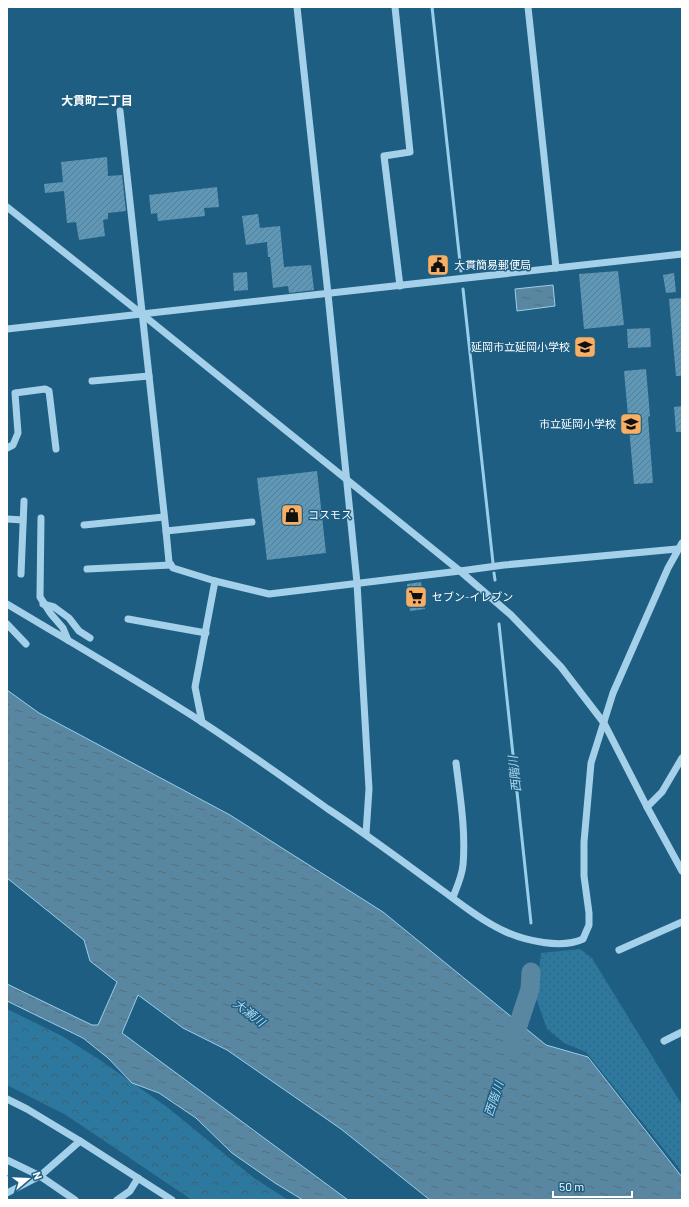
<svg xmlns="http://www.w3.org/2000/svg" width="689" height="1207" font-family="Barlow,'Noto Sans JP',sans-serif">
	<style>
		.grass { fill: url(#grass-dots) }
		.park { fill: url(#park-crowns) }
		.water { fill: url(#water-ripples); stroke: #97cfeb }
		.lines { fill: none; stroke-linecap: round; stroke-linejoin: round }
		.stream { stroke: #97cfeb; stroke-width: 3 }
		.river { stroke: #5987a1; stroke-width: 19 }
		.building { fill: url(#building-hatch) }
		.minor { stroke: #a4d1e9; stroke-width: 7 }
		.labels { text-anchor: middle; stroke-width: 3; stroke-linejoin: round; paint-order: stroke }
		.poi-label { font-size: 11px; fill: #fff; stroke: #1e5e82; text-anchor: start }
		.neighbourhood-label { font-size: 12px; font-weight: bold; fill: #fff; stroke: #1e5e82 }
		.water-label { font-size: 12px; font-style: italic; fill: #afdaf1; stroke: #1e5e82 }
	</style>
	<defs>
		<pattern id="grass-dots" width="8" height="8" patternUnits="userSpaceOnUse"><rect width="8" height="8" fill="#2d789f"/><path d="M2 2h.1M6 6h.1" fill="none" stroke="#3e6071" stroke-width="1.8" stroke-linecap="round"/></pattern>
		<pattern id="park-crowns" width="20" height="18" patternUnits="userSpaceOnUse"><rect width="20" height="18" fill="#2d789f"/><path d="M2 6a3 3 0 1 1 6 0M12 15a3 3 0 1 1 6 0" fill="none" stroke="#3e6071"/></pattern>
		<pattern id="water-ripples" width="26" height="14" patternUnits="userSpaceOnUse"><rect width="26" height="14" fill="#5987a1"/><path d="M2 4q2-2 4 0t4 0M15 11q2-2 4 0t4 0" fill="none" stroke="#546f7f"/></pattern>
		<pattern id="building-hatch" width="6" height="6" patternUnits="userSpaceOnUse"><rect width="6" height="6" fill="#5f98b7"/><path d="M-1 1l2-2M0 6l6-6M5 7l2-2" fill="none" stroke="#587d92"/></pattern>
	</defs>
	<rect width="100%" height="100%" fill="#1e5e82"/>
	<polygon class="grass" points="580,949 592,958 682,1105 682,1172 586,1052 564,1043 547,1029 536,998 541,953"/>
	<polygon class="park" points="7,1009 62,1036 100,1060 167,1107 254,1178 288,1200 192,1200 66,1115 7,1085"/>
	<g class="water">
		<polygon points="553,285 555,306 517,311 515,289"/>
		<polygon points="7,690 39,713 230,815 383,912 546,1045 588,1057 682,1177 682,1200 430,1200 341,1129 227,1050 183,1028 138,995 122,1033 348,1200 303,1200 275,1183 232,1153 196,1118 159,1093 132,1083 108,1058 83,1038 7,1001 7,984 92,1025 98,1025 117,982 90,961 84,940 7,878"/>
	</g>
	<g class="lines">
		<g class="stream">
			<polyline points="432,7 461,271"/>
			<polyline points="463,289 493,563"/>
			<polyline points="494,573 495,580"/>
			<polyline points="499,624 531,923"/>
		</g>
		<polyline class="river" points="511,1047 530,989 531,972"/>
	</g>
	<g class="building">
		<polygon points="107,157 108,176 122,175 126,211 108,213 108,219 103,220 105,236 79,240 76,222 67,223 64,191 45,193 44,184 63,182 61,162"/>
		<polygon points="217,187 219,207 204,208 205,216 158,221 157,213 151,214 149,195"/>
		<polygon points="258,214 260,228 280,226 284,267 311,265 314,290 289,293 288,286 273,288 270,257 268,257 267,242 246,245 242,216"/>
		<polygon points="618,271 624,325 584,329 579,274"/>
		<polygon points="247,272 248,290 234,291 233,273"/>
		<polygon points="674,273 676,292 666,293 663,275"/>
		<polygon points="682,298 682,376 676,376 669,299"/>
		<polygon points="650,328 651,347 628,348 627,329"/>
		<polygon points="646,369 650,416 648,417 653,483 634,484 624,371"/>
		<polygon points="682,406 682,432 676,432 674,407"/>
		<polygon points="317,471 326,553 267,560 257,478"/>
		<polygon points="421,582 425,609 410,611 407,584"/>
	</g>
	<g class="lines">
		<g class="minor">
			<polyline points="297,7 328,294 357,583 369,789 366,834"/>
			<polyline points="395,7 410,152 384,156 400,286"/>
			<polyline points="528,7 556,268"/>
			<polyline points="120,111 166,531 169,562 173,568 215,581 269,594 460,571 504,565 677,549"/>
			<polyline points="7,207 143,315 460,571 511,615 561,667 604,723 647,807 682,871"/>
			<polyline points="7,329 682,254"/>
			<polyline points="92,381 149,376"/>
			<polyline points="7,448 13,445 18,433 15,393 45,389 49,391 56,449"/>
			<polyline points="41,518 40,597 51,614 63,628 68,640"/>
			<polyline points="7,519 23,520"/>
			<polyline points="84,525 164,517"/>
			<polyline points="166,531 252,522"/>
			<polyline points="87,569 171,565"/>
			<polyline points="21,574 24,501"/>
			<path d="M7 604C72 643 138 681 202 722 245 750 287 780 328 809 366 834 402 861 439 888 460 903 480 920 504 931 525 941 562 949 583 939L589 925V913L584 876V842L591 763 613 693 668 568 682 543"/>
			<polyline points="43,604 54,607 69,618 79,631 90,638"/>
			<polyline points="128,619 206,633"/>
			<polyline points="7,624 26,644"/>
			<polyline points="202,722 195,687 215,581"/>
			<polyline points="647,807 662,792 682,758"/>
			<path d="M453 897C457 887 462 876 463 865 466 831 460 796 456 763"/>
			<polyline points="619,950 682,922"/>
			<polyline points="664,1041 682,1032"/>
			<polyline points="7,1099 27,1109 80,1141 172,1200"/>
			<polyline points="7,1160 40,1176 75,1200"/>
			<polyline points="7,1193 40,1176 80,1141"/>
			<polyline points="117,1200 130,1191 138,1178"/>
		</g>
	</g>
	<defs>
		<g id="civic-square" transform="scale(1.15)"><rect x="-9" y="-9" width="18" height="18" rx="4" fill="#f8af63" stroke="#1e5e82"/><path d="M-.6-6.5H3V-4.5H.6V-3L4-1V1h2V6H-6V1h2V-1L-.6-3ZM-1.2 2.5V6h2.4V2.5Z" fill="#111"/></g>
		<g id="school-square" transform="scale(1.15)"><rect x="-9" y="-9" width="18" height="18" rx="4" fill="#f8af63" stroke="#1e5e82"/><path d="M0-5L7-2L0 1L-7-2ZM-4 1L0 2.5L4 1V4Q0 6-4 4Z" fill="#111"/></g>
		<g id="shop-square" transform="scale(1.15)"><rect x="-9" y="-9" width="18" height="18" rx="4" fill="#f8af63" stroke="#1e5e82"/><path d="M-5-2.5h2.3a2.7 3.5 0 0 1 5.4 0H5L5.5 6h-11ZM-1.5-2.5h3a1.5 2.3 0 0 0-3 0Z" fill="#111"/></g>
		<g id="supermarket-square" transform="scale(1.15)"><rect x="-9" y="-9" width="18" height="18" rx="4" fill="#f8af63" stroke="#1e5e82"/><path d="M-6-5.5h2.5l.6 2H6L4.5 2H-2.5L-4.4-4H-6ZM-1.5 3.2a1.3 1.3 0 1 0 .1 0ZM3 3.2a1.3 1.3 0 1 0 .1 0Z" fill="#111"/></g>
	</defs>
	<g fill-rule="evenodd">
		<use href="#civic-square" x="438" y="265"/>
		<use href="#school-square" x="585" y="347"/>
		<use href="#school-square" x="631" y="424"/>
		<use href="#shop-square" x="292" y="515"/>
		<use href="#supermarket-square" x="416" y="597"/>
	</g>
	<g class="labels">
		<g class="poi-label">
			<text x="454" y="269">大貫簡易郵便局</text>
			<text x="570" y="351" text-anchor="end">延岡市立延岡小学校</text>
			<text x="616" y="428" text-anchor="end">市立延岡小学校</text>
			<text x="308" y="519">コスモス</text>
			<text x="432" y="601">セブン-イレブン</text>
		</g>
		<g class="neighbourhood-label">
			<text x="97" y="105">大貫町二丁目</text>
		</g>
		<g class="water-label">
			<text transform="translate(515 774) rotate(-96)" y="4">西階川</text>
			<text transform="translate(249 1013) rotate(38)" y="4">大瀬川</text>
			<text transform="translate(494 1099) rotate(-72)" y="4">西階川</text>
		</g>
	</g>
	<rect width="689" height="1207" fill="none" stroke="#ffffff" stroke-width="16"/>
	<g transform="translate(28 1179) rotate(71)" stroke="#1e5e82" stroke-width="3" paint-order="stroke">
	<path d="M0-3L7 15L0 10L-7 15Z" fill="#ffffff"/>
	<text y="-6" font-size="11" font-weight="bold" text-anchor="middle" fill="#ffffff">N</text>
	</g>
	<path d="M553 1191v6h79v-6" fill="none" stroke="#ffffff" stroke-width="2"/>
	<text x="559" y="1191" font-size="12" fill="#ffffff" stroke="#1e5e82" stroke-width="3" paint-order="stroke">50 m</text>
</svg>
